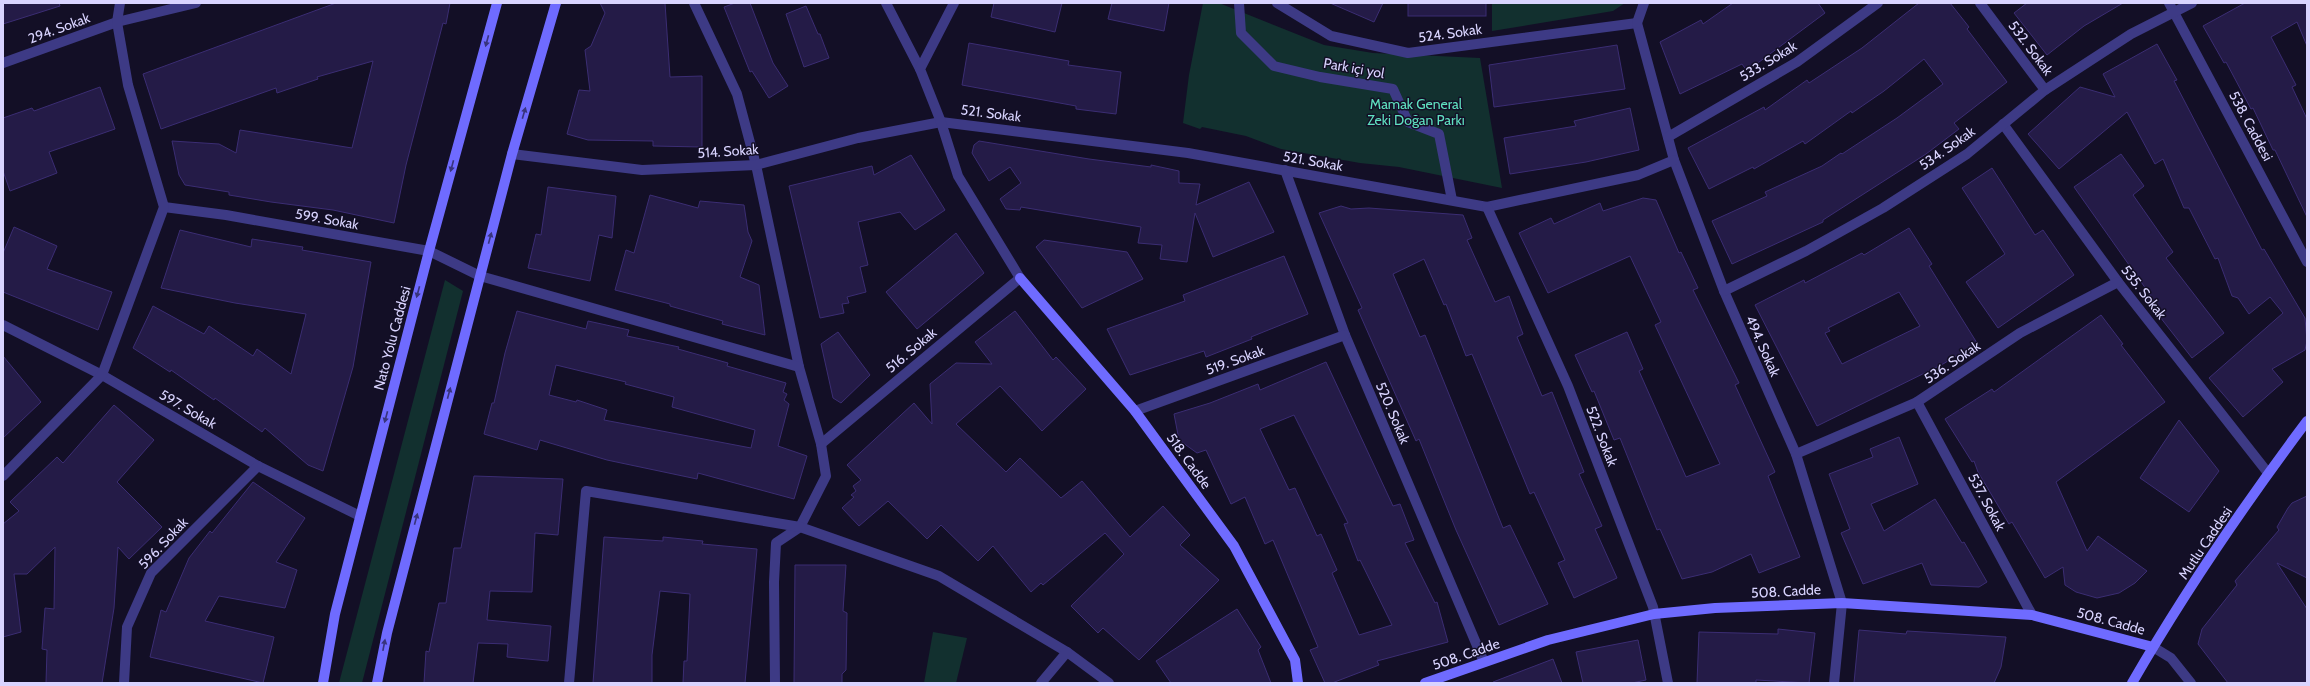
<svg xmlns="http://www.w3.org/2000/svg" width="2310" height="686" font-family="Cabin,sans-serif">
	<style>
		.green { fill: #12302f }
		.building { fill: #241b47; stroke: #3b2d73; fill-rule: evenodd }
		.lines { fill: none; stroke-linecap: round; stroke-linejoin: round }
		.street { stroke: #3d3a85; stroke-width: 10 }
		.secondary { stroke: #6f6bff; stroke-width: 10 }
		.oneway { fill: #38347d }
		.labels { text-anchor: middle; stroke-width: 3; stroke-linejoin: round; paint-order: stroke }
		.street-label { font-size: 14px; fill: #d9d4ff; stroke: #130f26 }
		.park-label { font-size: 14px; fill: #5fe0c0; stroke: #130f26 }
	</style>
	<rect width="100%" height="100%" fill="#130f26"/>
	<g class="green">
		<polygon points="1203,3 1219,3 1324,45 1373,53 1480,58 1502,188 1399,167 1360,163 1281,149 1246,136 1202,127 1200,129 1183,123 1189,75"/>
		<polygon points="1492,3 1625,3 1613,11 1492,31"/>
		<polygon points="445,280 463,291 362,683 339,683"/>
		<polygon points="933,632 967,638 956,683 924,683"/>
	</g>
	<g class="building">
		<polygon points="3,3 59,3 60,6 3,24"/>
		<polygon points="336,3 450,3 446,24 443,23 406,165 394,223 333,210 271,202 229,195 229,192 185,185 179,175 172,141 219,144 236,153 240,130 352,148 373,61 317,77 318,79 277,93 276,88 161,129 143,74"/>
		<polygon points="600,3 665,3 670,77 702,76 702,147 653,146 653,141 588,140 567,134 579,90 590,91 585,50 591,46 605,13"/>
		<polygon points="735,3 750,3 773,63 788,86 769,98 752,71 750,72 724,7"/>
		<polygon points="994,3 1062,3 1055,32 991,17"/>
		<polygon points="1112,3 1169,3 1164,31 1108,19"/>
		<polygon points="1330,3 1383,3 1374,22"/>
		<rect x="1408" y="3" width="78" height="13"/>
		<polygon points="1733,3 1818,3 1825,13 1747,71 1742,64 1680,94 1660,42 1701,20 1703,24"/>
		<polygon points="1919,3 1950,3 1969,27 1967,29 2007,82 1954,123 1959,129 1926,154 1823,220 1823,222 1732,264 1712,221 1767,196 1765,192 1822,166 1841,153 1842,154 1897,118 1943,84 1924,59 1884,91 1852,113 1851,111 1805,144 1803,141 1754,169 1753,167 1709,189 1688,148 1764,107 1765,110 1807,80 1809,83 1862,48"/>
		<polygon points="2027,3 2123,3 2084,26 2047,55 2014,13"/>
		<polygon points="2245,3 2307,3 2307,46 2297,22 2271,37 2296,85 2292,87 2307,119 2307,217 2275,150 2273,150 2253,108 2251,109 2226,62 2224,63 2203,26"/>
		<polygon points="806,6 818,34 820,34 829,58 804,67 786,14"/>
		<polygon points="969,43 1069,61 1068,65 1121,72 1116,114 1076,109 1076,106 962,85"/>
		<polygon points="2157,44 2177,80 2174,81 2262,250 2264,249 2305,318 2307,341 2305,350 2272,369 2283,382 2243,417 2209,378 2283,313 2270,297 2249,314 2238,298 2232,296 2218,258 2215,259 2189,208 2184,208 2163,159 2155,164 2127,112 2059,169 2028,134 2080,87 2115,97 2103,74"/>
		<polygon points="1617,45 1625,89 1494,107 1489,65"/>
		<polygon points="100,87 115,129 49,152 57,173 10,191 3,171 3,118 32,108 34,111"/>
		<polygon points="1630,108 1639,150 1586,162 1510,174 1504,138 1576,126 1574,121"/>
		<polygon points="979,141 1089,159 1151,167 1151,165 1179,171 1179,183 1200,184 1196,205 1249,182 1274,232 1213,257 1195,213 1187,262 1160,259 1162,245 1138,243 1141,227 1021,207 1020,210 1006,209 1000,199 1021,183 1010,167 989,181 972,153 974,145"/>
		<polygon points="2121,154 2144,186 2133,195 2173,252 2166,258 2224,333 2192,358 2146,299 2151,296 2074,187"/>
		<polygon points="911,155 945,210 915,230 900,212 858,222 868,265 860,267 866,292 847,297 849,303 842,304 844,313 820,318 789,186 872,166 874,175"/>
		<polygon points="1992,168 2035,235 2043,230 2074,275 1998,328 1966,282 2005,254 1962,188"/>
		<polygon points="548,187 616,196 612,238 599,235 590,281 528,268 536,234 541,235"/>
		<polygon points="650,195 698,208 700,201 744,205 748,232 752,241 740,277 759,285 765,335 722,324 723,321 670,306 670,304 615,290 626,250 634,253"/>
		<polygon points="1643,198 1656,200 1679,253 1681,252 1698,288 1693,290 1739,383 1735,385 1775,472 1768,476 1800,557 1759,573 1751,554 1712,572 1682,579 1660,529 1657,530 1620,438 1614,440 1594,391 1592,392 1575,355 1627,332 1643,369 1639,371 1686,477 1720,464 1655,325 1661,322 1630,256 1548,293 1519,233 1551,218 1554,224 1600,203 1603,211"/>
		<polygon points="1341,206 1351,209 1369,208 1463,215 1472,238 1467,240 1495,302 1509,296 1523,334 1517,337 1542,396 1552,392 1584,472 1579,474 1602,526 1595,529 1617,578 1574,598 1558,563 1565,560 1534,492 1530,494 1472,354 1466,356 1446,304 1444,305 1424,259 1393,274 1420,337 1425,335 1503,528 1510,525 1548,604 1499,625 1456,530 1419,439 1416,441 1373,344 1358,310 1362,308 1319,213"/>
		<polygon points="14,227 57,246 47,269 112,292 98,330 3,292 3,253"/>
		<path d="M1909 228 1932 264 1929 266 1977 343 1943 364 1817 426 1755 305 1804 280 1805 283 1862 253 1864 255ZM1899 292 1920 326 1842 364 1825 333 1830 331 1828 328Z"/>
		<polygon points="180,230 251,247 252,239 303,247 302,250 371,262 353,367 323,471 308,465 265,428 262,432 215,398 214,400 171,370 170,372 133,348 153,306 204,334 209,326 253,356 257,349 291,374 306,314 235,303 161,288"/>
		<polygon points="956,233 984,273 917,329 886,292"/>
		<polygon points="1044,240 1127,252 1143,279 1082,308 1036,247"/>
		<polygon points="1284,256 1308,314 1251,337 1252,339 1206,357 1204,351 1130,375 1107,329 1185,301 1183,295"/>
		<path d="M517 311 586 329 588 321 629 330 627 336 679 347 678 349 728 363 727 366 786 383 783 392 787 394 784 400 789 404 778 446 807 456 794 499 698 473 697 479 607 460 540 440 537 450 484 434 492 403H494L505 353ZM556 365 626 382 625 384 674 397 672 407 755 430 751 448 604 420 607 410 577 400 576 402 549 395Z"/>
		<polygon points="1015,311 1053,360 1056,357 1086,389 1042,431 1000,386 956,424 1006,472 1020,458 1061,498 1082,481 1130,537 1163,506 1190,535 1180,545 1219,580 1139,660 1103,628 1098,633 1071,606 1124,554 1105,533 1043,585 1041,583 1031,592 993,546 978,561 941,525 927,539 888,501 859,526 842,508 854,497 851,495 856,491 853,486 861,480 847,465 914,403 932,424 930,384 956,363 992,364 975,342"/>
		<polygon points="2101,315 2123,344 2121,345 2165,402 2056,482 2087,551 2098,536 2147,571 2135,583 2119,593 2097,598 2076,592 2065,585 2063,567 2045,578 2012,522 2009,524 1978,472 1974,461 1972,462 1945,419 1992,389 1994,392"/>
		<polygon points="838,332 870,375 841,403 833,398 821,344"/>
		<polygon points="3,356 41,402 3,438"/>
		<path d="M1326 362 1393 506 1400 504 1414 540 1405 543 1435 603 1437 602 1448 642 1377 661 1379 665 1332 683H1325L1310 650 1318 647 1273 540 1265 544 1245 497 1231 504 1206 450 1197 453 1179 440 1174 414 1210 403 1258 384 1260 390ZM1294 415 1348 523 1344 524 1358 561 1360 560 1392 625 1359 635 1332 573 1337 570 1321 534 1317 536 1295 488 1289 490 1260 429Z"/>
		<polygon points="114,405 154,440 117,482 162,527 129,559 118,547 114,608 102,683 46,683 47,650 42,649 45,608 54,609 55,547 27,574 14,574 21,632 3,637 3,524 19,511 10,502 57,457 63,463"/>
		<polygon points="2179,420 2219,471 2189,512 2140,478"/>
		<polygon points="1899,437 1918,484 1871,504 1884,531 1935,499 1962,543 1964,542 1987,582 1979,587 1931,585 1922,563 1863,584 1841,533 1850,529 1829,474 1873,457 1870,449"/>
		<polygon points="474,476 563,479 558,535 535,533 532,592 490,591 487,620 551,626 548,661 507,657 508,644 478,643 473,683 424,683 426,651 429,652 439,603 446,603 454,548 461,548"/>
		<polygon points="253,482 305,518 276,562 297,570 285,608 219,596 205,621 274,637 263,683 150,657 161,610 166,612 189,558 210,531 212,533"/>
		<polygon points="2307,496 2307,578 2277,563 2307,609 2307,683 2228,683 2198,644 2202,629 2237,585 2235,581 2279,530 2277,527 2288,508 2292,503"/>
		<polygon points="604,537 663,541 663,537 703,541 702,544 757,549 745,683 683,683 684,661 687,661 690,594 660,591 652,655 652,683 593,683"/>
		<polygon points="795,565 846,565 843,611 847,613 846,670 842,674 842,683 794,683"/>
		<polygon points="1237,609 1261,647 1258,650 1271,683 1171,683 1156,661"/>
		<polygon points="1778,629 1815,633 1809,683 1756,680 1756,683 1697,683 1699,632 1778,634"/>
		<polygon points="1859,630 1906,634 1907,631 2006,637 2001,667 1994,683 1854,683"/>
		<polygon points="1638,640 1646,680 1632,683 1583,683 1576,652"/>
		<polygon points="1553,659 1562,683 1493,683 1493,682"/>
	</g>
	<g class="lines">
		<g class="street">
			<polyline points="694,3 737,94 756,165 799,367 821,444 826,476 800,527 776,543 774,582 775,683"/>
			<polyline points="886,3 920,69"/>
			<polyline points="1239,3 1241,33 1274,66 1320,77 1393,89 1408,122 1439,134 1452,200"/>
			<polyline points="1277,3 1331,36 1408,53 1637,23"/>
			<polyline points="1980,3 2045,90"/>
			<polyline points="2169,3 2307,262"/>
			<polyline points="1637,23 1674,160 1724,291 1796,454 1842,603 1834,683"/>
			<polyline points="1637,23 1644,3"/>
			<polyline points="3,63 117,22 196,3"/>
			<polyline points="2003,124 2118,282 2268,473"/>
			<polyline points="1668,137 1797,62 1878,3"/>
			<polyline points="512,154 642,170 756,165 858,138 941,122 1188,153 1487,207 1638,175 1674,160"/>
			<polyline points="1285,170 1345,335 1484,662"/>
			<polyline points="164,207 226,215 429,251 480,276 799,367"/>
			<polyline points="1487,207 1568,386 1653,607 1668,683"/>
			<polyline points="1724,291 1806,251 1883,208 1967,154 2045,90 2131,34 2192,3"/>
			<polyline points="3,325 102,375 258,466 360,516"/>
			<polyline points="1917,402 2032,615"/>
			<polyline points="1135,411 1345,335"/>
			<polyline points="821,444 1020,278 958,176 941,122 920,69 954,3"/>
			<polyline points="1796,454 1917,402 2020,333 2118,282"/>
			<polyline points="3,476 102,375 164,207 128,85 117,22 120,3"/>
			<polyline points="2153,647 2171,658 2191,683"/>
			<polyline points="124,683 127,627 151,573 258,466"/>
			<polyline points="569,683 586,491 800,527 939,576 1067,652 1109,683"/>
			<polyline points="1041,683 1067,652"/>
		</g>
		<g class="secondary">
			<polyline points="1020,278 1135,411 1234,546 1295,660 1298,683"/>
			<polyline points="323,683 335,614 429,251 497,3"/>
			<polyline points="377,683 387,633 512,154 556,3"/>
			<polyline points="1425,683 1548,640 1654,614 1715,608 1842,603 2032,615 2153,647"/>
			<path d="M2132 683C2184 593 2244 505 2307 421"/>
		</g>
	</g>
	<defs><path id="oneway-solid" d="M-6-.8H1V-3.2L6.5 0L1 3.2V.8H-6Z"/></defs>
	<g class="oneway">
		<use href="#oneway-solid" transform="translate(487 41) rotate(105)"/>
		<use href="#oneway-solid" transform="translate(524 113) rotate(-74)"/>
		<use href="#oneway-solid" transform="translate(452 166) rotate(105)"/>
		<use href="#oneway-solid" transform="translate(490 238) rotate(-75)"/>
		<use href="#oneway-solid" transform="translate(418 292) rotate(105)"/>
		<use href="#oneway-solid" transform="translate(449 393) rotate(-75)"/>
		<use href="#oneway-solid" transform="translate(386 417) rotate(105)"/>
		<use href="#oneway-solid" transform="translate(416 519) rotate(-75)"/>
		<use href="#oneway-solid" transform="translate(384 645) rotate(-79)"/>
	</g>
	<g class="labels">
		<g class="street-label">
			<text transform="translate(59 28) rotate(-20)" y="5">294. Sokak</text>
			<text transform="translate(1450 33) rotate(-8)" y="5">524. Sokak</text>
			<text transform="translate(2031 48) rotate(53)" y="5">532. Sokak</text>
			<text transform="translate(1768 61) rotate(-31)" y="5">533. Sokak</text>
			<text transform="translate(1354 68) rotate(10)" y="5">Park içi yol</text>
			<text transform="translate(991 113) rotate(7)" y="5">521. Sokak</text>
			<text transform="translate(2251 126) rotate(62)" y="5">538. Caddesi</text>
			<text transform="translate(1947 148) rotate(-35)" y="5">534. Sokak</text>
			<text transform="translate(728 151) rotate(-4)" y="5">514. Sokak</text>
			<text transform="translate(1313 161) rotate(10)" y="5">521. Sokak</text>
			<text transform="translate(327 219) rotate(10)" y="5">599. Sokak</text>
			<text transform="translate(2144 292) rotate(52)" y="5">535. Sokak</text>
			<text transform="translate(392 338) rotate(-75)" y="5">Nato Yolu Caddesi</text>
			<text transform="translate(1763 346) rotate(66)" y="5">494. Sokak</text>
			<text transform="translate(911 350) rotate(-40)" y="5">516. Sokak</text>
			<text transform="translate(1235 360) rotate(-20)" y="5">519. Sokak</text>
			<text transform="translate(1952 362) rotate(-34)" y="5">536. Sokak</text>
			<text transform="translate(188 409) rotate(30)" y="5">597. Sokak</text>
			<text transform="translate(1393 413) rotate(67)" y="5">520. Sokak</text>
			<text transform="translate(1602 436) rotate(69)" y="5">522. Sokak</text>
			<text transform="translate(1189 461) rotate(54)" y="5">518. Cadde</text>
			<text transform="translate(1987 502) rotate(62)" y="5">537. Sokak</text>
			<text transform="translate(163 543) rotate(-47)" y="5">596. Sokak</text>
			<text transform="translate(2205 543) rotate(-56)" y="5">Mutlu Caddesi</text>
			<text transform="translate(1786 591) rotate(-3)" y="5">508. Cadde</text>
			<text transform="translate(2111 621) rotate(15)" y="5">508. Cadde</text>
			<text transform="translate(1466 654) rotate(-19)" y="5">508. Cadde</text>
		</g>
		<g class="park-label">
			<text x="1416" y="109">Mamak General<tspan x="1416" dy="16">Zeki Doğan Parkı</tspan></text>
		</g>
	</g>
	<rect width="2310" height="686" fill="none" stroke="#d9d4ff" stroke-width="8"/>
</svg>
